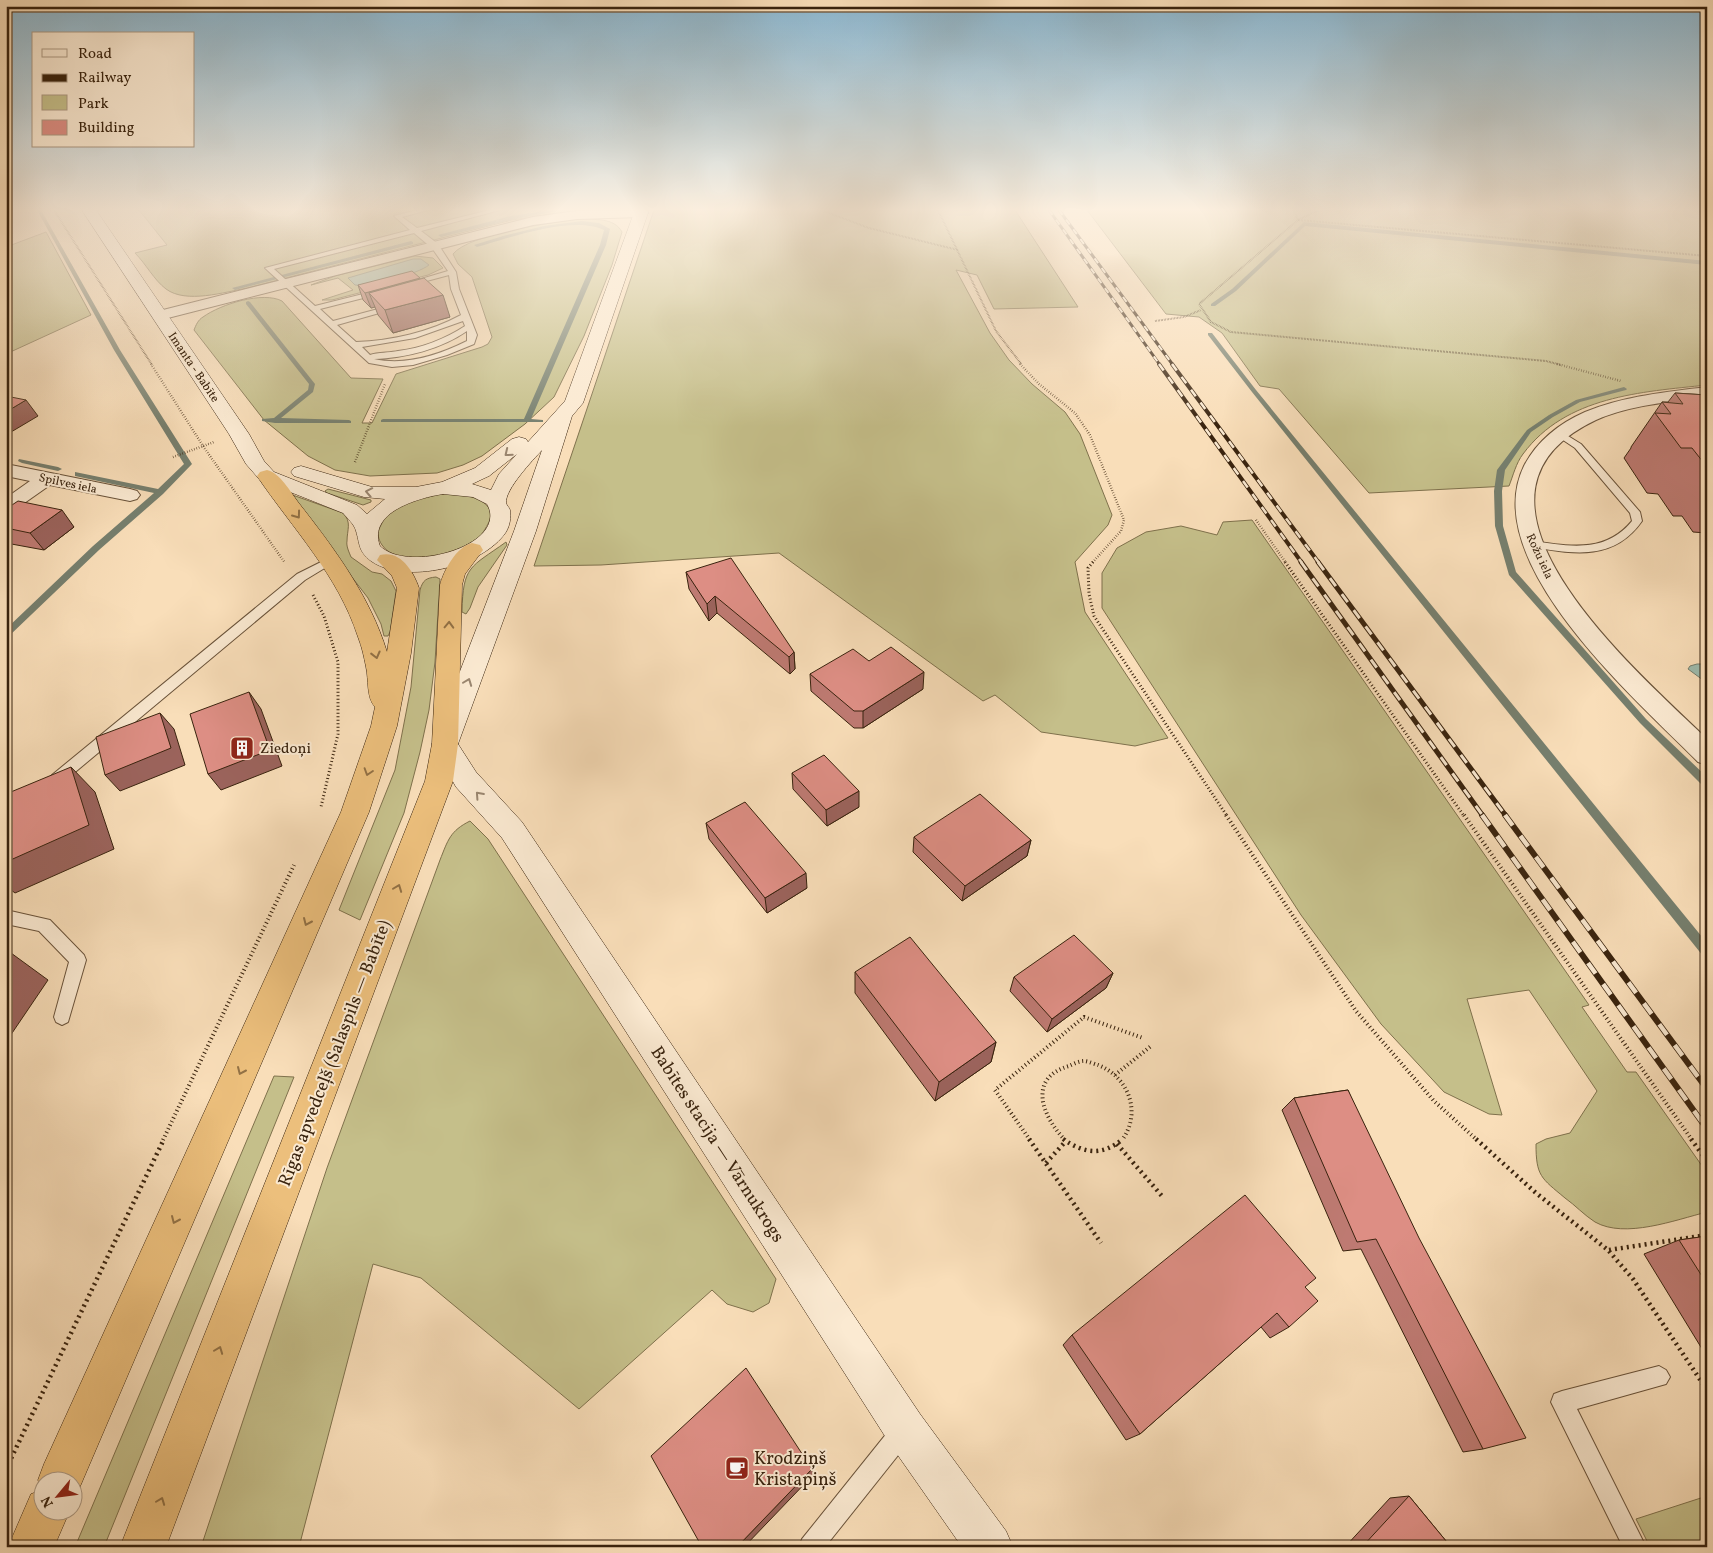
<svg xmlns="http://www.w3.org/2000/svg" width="1713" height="1553" font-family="Vollkorn,serif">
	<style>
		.green { fill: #c5bf8a; stroke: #7f714c }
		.water { fill: #9ebcae; stroke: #767f6e }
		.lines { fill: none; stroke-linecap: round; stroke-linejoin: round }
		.stream { fill: #767f6e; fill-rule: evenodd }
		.lane-casing { stroke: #695239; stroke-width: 2 }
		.street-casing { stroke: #695239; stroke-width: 2 }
		.secondary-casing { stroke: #39230e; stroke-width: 1 }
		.highway-casing { stroke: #39230e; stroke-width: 1 }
		.path-far4 { stroke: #39230e; stroke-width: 2; stroke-dasharray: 0.5 1; stroke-linecap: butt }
		.path-far3 { stroke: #39230e; stroke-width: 2.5; stroke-dasharray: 0.5 2; stroke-linecap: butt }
		.path-far2 { stroke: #39230e; stroke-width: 3; stroke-dasharray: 1 2.5; stroke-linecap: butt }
		.path-far1 { stroke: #39230e; stroke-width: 4; stroke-dasharray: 1 3; stroke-linecap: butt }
		.path { stroke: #39230e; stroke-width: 4.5; stroke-dasharray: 2 4; stroke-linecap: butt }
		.lane { fill: #fbead2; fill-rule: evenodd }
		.street { fill: #fbead2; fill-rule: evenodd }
		.secondary { fill: #fbead2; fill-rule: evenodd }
		.highway { fill: #ecbf7c; fill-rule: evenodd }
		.rail-far3-casing { stroke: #39230e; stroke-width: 3 }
		.rail-far2-casing { stroke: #39230e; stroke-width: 4 }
		.rail-far1-casing { stroke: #39230e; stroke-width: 5 }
		.rail-casing { stroke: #39230e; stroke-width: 6 }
		.rail-far3 { stroke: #fbead2; stroke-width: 2; stroke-dasharray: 6; stroke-linecap: butt }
		.rail-far2 { stroke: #fbead2; stroke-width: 2.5; stroke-dasharray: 8; stroke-linecap: butt }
		.rail-far1 { stroke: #fbead2; stroke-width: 3; stroke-dasharray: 10; stroke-linecap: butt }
		.rail { stroke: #fbead2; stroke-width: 4.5; stroke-dasharray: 13; stroke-linecap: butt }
		.wall { fill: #be7a72; stroke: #39230e }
		.shaded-wall { fill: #9b635c; stroke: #39230e }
		.building { fill: #dd8e84; stroke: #39230e }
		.oneway { stroke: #9a8670 }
		.oneway2 { stroke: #927145 }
		.labels { text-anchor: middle; stroke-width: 4; stroke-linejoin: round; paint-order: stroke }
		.far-street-label { font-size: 12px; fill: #39230e; stroke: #fbead2 }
		.poi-label { font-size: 15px; fill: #39230e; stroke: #fbead2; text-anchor: start }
		.near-street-label { font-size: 18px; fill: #39230e; stroke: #fbead2 }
		.near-poi-label { font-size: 18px; fill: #39230e; stroke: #fbead2; text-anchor: start }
	</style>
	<rect width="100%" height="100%" fill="#f9deb9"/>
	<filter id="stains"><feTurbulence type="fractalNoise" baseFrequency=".004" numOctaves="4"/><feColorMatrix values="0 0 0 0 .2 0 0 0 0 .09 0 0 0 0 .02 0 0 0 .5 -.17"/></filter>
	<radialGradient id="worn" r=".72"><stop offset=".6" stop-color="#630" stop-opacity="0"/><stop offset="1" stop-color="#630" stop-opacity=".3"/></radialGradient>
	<g class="green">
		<path d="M139 210H581L512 220 247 288C225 292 186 304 166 289 154 280 146 264 135 253L167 245Z"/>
		<polygon points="654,210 1015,210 1078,307 994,309 977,275 956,270 990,333 1009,360 1032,384 1065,412 1080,434 1112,515 1108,525 1075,562 1085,612 1168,738 1135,746 1041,732 995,695 983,701 779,553 601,565 534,566"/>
		<path d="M1087 210H1707V385C1641 392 1566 396 1523 454 1516 463 1513 476 1509 486L1369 493 1279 389 1260 386 1222 333 1199 317 1166 314Z"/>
		<path d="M580 219C594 220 614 217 622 232L612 265 584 336 554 397 525 424 482 456 463 465 437 473 370 476 335 470 308 456 264 420 194 330C196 325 198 320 203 317 221 304 263 291 282 301L351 378 383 379 362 423H372L396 374 482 347 488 344 492 337 472 277 458 264 453 254C469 234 553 222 580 219Z"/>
		<polygon points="46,232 91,315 6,354 6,247"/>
		<polygon points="415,256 433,258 443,268 428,275 332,300 322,300 353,290 338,278 311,285 335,276"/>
		<polygon points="328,489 371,500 371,502 363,505 327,493 325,491"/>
		<path d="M287 493 343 513C352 522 347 530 347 541 346 546 349 552 351 557L372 572 382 574 391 581 396 591 390 632 388 636H384L381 624 368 598Z"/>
		<path d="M453 493C469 495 500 502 488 524 484 531 481 537 474 542 454 556 398 569 382 545 378 539 377 533 380 527 391 501 429 494 453 493Z"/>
		<path d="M1252 520 1589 1005 1582 1007 1627 1072H1636L1707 1173V1212C1675 1220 1625 1239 1595 1222 1584 1215 1575 1205 1565 1198 1541 1178 1536 1176 1536 1144L1546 1139 1570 1133 1597 1091 1529 990 1467 999 1502 1115 1489 1114 1444 1092 1381 1024 1301 915 1102 608V573L1117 548 1146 532 1181 526 1217 535 1223 522Z"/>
		<path d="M506 542 507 545 478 587 470 608 466 614 462 612C463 565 470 568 506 542Z"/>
		<path d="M436 577 440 579 435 662 429 710 420 752 404 813 360 920 339 910 395 770 411 687 420 590C423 580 426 578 436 577Z"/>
		<path d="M470 821 488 839 776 1279 769 1303 753 1312 727 1304 712 1290 579 1409 421 1278 373 1264 299 1547H201L327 1168 440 860C448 840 450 831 470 821Z"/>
		<polygon points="274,1076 294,1077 104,1547 75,1547"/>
		<polygon points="1707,1496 1707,1547 1650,1547 1636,1519"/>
	</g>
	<g class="water">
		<path d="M413 259H421L429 265C418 274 369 287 355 285L348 278Z"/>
		<polygon points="1697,664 1707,664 1707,683 1688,669 1690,666"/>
	</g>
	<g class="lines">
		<g class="stream">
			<polygon points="37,210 41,210 120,350 192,464 163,494 99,550 9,636 6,637 6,629 93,546 154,493 75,476 75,472 158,489 184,464 114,350"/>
			<polygon points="552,210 561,210 511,220 441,237 438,235 511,216"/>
			<path d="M582 221 599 223 610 229 606 245 531 419 543 420V422H381V420L383 419H524L600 245 604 230C573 215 509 238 477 247L474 245 503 236 544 226Z"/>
			<polygon points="1304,222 1707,261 1707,265 1305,226 1236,291 1215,306 1211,306 1211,304 1232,289"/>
			<polygon points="411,241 413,242 413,244 235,290 232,288"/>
			<polygon points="248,301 250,302 315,384 313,392 281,418 349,420 351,421 351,423 275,423 262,421 262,419 274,418 308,390 309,384 246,304 246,302"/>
			<polygon points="1208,333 1212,333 1256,390 1707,943 1707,957 1703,956 1252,392 1208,335"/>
			<polygon points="1624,387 1627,389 1626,390 1580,402 1553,417 1531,432 1505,470 1502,491 1503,526 1516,572 1646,719 1707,777 1707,787 1703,786 1640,723 1509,575 1495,526 1494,491 1497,470 1527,430 1549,415 1576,400"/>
			<polygon points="19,459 58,467 62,469 58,471 22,463 18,461"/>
		</g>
		<g class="lane-casing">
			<g id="lane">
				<path d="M417 210H428L402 217 417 228 490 210H500L421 231 438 244 456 272 459 289 477 335 474 344 447 355 413 365 392 367 369 363 265 268 410 230 394 216ZM414 233 432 248 448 271 404 284 408 286 449 275 451 289 461 315C430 332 391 341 356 342L337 325 397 308V304L333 321 320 309 383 293V289L315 306 274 269ZM463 321 465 326C445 339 422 348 398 351 389 353 378 352 370 355L362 347 415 338ZM467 331V341C439 355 406 366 374 359 406 358 441 349 467 331Z"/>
				<path d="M1560 431 1581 444 1640 512 1642 521C1614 561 1575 554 1532 547L1527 544 1532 541C1569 546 1605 554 1632 521L1630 513 1575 448 1557 436 1555 434Z"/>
				<polygon points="329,558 333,559 335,561 333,563 305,580 62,783 57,784 52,783 50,779 52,775 297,574"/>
				<polygon points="6,910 50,920 84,955 86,960 68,1022 62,1025 56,1022 54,1017 69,962 39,931 6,924"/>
				<polygon points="1659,1366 1666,1370 1670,1377 1666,1384 1577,1409 1646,1547 1623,1547 1551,1402 1554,1394 1562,1391"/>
				<polygon points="903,1420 911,1423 914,1431 911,1439 825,1547 799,1547 802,1539 895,1423"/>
			</g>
		</g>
		<g class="street-casing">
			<g id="street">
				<polygon points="643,210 648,213 641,217 577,219 533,225 160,320 155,318 152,315 155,312 533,217 577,211"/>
				<path d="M1707 387V397C1670 402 1630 405 1596 420 1432 497 1639 673 1707 739V765L1698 762C1637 700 1477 562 1524 466 1537 441 1560 423 1585 412 1624 396 1666 392 1707 387Z"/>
				<polygon points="6,464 130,489 137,491 140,495 137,499 130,501 50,485 13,511 6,513 6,498 30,481 6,476"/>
			</g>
		</g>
		<g class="secondary-casing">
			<path id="secondary" d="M82 210H96L249 434 264 461 274 472 357 505 367 514 385 499 364 497 294 476 291 472 294 468 301 466 372 487H416L442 482 475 468 512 439 519 437 526 439 528 442 565 401 635 210H649L583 403 572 416 536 531 458 744 476 772 522 822 920 1414 1006 1531 1013 1547H962L890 1444 502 838 456 787 432 744 514 531 542 450C533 460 505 489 506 503 507 506 509 507 510 510 511 518 510 525 506 532 483 567 405 585 371 561 358 551 360 544 356 531 354 524 348 519 343 513L260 480 246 464 229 434ZM517 454 499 474 491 490 472 484 489 476ZM443 494 473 497 487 504C510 545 408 574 380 546 367 512 419 498 443 494Z"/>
		</g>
		<g class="highway-casing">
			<g id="highway">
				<path d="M267 470C280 473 290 491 298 502 334 548 370 596 387 652L397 588 392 576 377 560 380 555C401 550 413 571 419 588L411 653 397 726 369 812 76 1496 72 1497V1480H42V1510H70L54 1547H8L31 1494 42 1490 38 1480 44 1464 341 812 371 726 375 707C366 697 369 680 366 667 364 657 362 647 358 637 338 575 293 529 257 476L260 472Z"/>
				<path d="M472 543 480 545 483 550 465 574 462 585 458 744 453 781 166 1547H120L425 781 432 744 440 585C444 570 456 547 472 543Z"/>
			</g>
		</g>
		<g class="path-far4">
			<polyline points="54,210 152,365"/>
			<polyline points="821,210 869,228 958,250"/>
			<polyline points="938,210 996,331 1022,365"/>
			<polyline points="1294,210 1298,220 1199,304 1211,322 1231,332 1546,361 1561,365"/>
			<polyline points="1702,210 1707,213"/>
			<polyline points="1298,220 1707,256"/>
			<polyline points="1298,220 1319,210"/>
			<polyline points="1155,321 1184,317 1201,310"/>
		</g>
		<g class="path-far3">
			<polyline points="151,364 203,446 285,563"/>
			<polyline points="1020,364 1039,384 1075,413 1090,435 1124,520 1121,531 1092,563"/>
			<polyline points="1557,364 1621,381"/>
			<polyline points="173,457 214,442"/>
			<polyline points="355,462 385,384"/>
			<polyline points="1256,520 1286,563"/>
		</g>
		<g class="path-far2">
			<polyline points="1093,562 1088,568 1089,594 1094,616 1227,816"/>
			<polyline points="1285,562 1464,816"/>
			<polyline points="313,595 324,616 338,662 338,734 321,807"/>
		</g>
		<g class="path-far1">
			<polyline points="1226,815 1356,1011 1434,1101 1477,1140"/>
			<polyline points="1464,815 1692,1140"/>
			<polyline points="1115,1075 1151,1046"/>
			<polyline points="163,1140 294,865"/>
			<polyline points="1030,1140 995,1090 1084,1017 1143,1038"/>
			<path d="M1065 1140C1042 1116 1027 1078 1069 1066 1073 1064 1079 1061 1084 1061 1088 1061 1094 1064 1098 1065 1129 1077 1142 1113 1122 1140"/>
		</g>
		<g class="path">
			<polyline points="1029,1139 1101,1243"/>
			<path d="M1063 1139C1085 1154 1102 1156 1123 1139"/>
			<polyline points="1476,1139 1536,1193 1608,1250 1633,1279 1707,1390"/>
			<polyline points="1691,1139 1707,1161"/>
			<polyline points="1117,1144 1162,1196"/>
			<polyline points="1046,1163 1065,1142"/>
			<polyline points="1609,1250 1707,1235"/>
			<polyline points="6,1469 164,1139"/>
		</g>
		<use href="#lane" class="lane"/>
		<use href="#street" class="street"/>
		<use href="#secondary" class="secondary"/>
		<use href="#highway" class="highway"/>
		<g class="rail-far3-casing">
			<g id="rail-far3">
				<polyline points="1049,210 1160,365"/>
				<polyline points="1059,210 1173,365"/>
			</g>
		</g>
		<g class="rail-far2-casing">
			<g id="rail-far2">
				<polyline points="1159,364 1302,563"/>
				<polyline points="1172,364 1319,563"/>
			</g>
		</g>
		<g class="rail-far1-casing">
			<g id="rail-far1">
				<polyline points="1301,562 1483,816"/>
				<polyline points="1318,562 1506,816"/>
			</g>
		</g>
		<g class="rail-casing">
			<g id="rail">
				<polyline points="1482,815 1707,1129"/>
				<polyline points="1505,815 1707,1089"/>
			</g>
		</g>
		<use href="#rail-far3" class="rail-far3"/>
		<use href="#rail-far2" class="rail-far2"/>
		<use href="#rail-far1" class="rail-far1"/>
		<use href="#rail" class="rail"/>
	</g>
	<g class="wall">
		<polygon points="358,285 450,317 393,333 378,315 375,307 371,308 363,300"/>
		<polygon points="1675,393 1707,395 1707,533 1693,532 1682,516 1673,516 1658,494 1647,493 1624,458 1631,448 1631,447 1662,402 1668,402"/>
		<polygon points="6,509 74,527 44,550 6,543"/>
		<polygon points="686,572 794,652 795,669 790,674 717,613 709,621 689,589"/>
		<polygon points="869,661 923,689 863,728 854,728 811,691 810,674"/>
		<polygon points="792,773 859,807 827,826 793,789"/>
		<polygon points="706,823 807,888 767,913 709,839"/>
		<polygon points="914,837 1031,840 1027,856 962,901 913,852"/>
		<polygon points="855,972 996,1042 991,1062 935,1101 855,993"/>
		<polygon points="1113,973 1106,988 1047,1032 1010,991 1014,977"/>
		<polygon points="1348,1090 1483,1449 1463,1452 1361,1249 1343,1251 1282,1110 1294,1098"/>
		<polygon points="1707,1236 1707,1357 1644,1254 1679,1240"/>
		<polygon points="1305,1287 1289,1327 1270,1338 1261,1327 1140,1434 1126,1440 1063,1345 1072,1335"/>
		<polygon points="1409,1496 1451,1547 1345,1547 1390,1498"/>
	</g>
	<g class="shaded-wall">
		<polygon points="420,278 369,293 375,307 371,308 365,293"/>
		<polygon points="443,295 450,317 393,333 385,310"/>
		<polygon points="26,400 38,416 6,435 6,412"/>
		<polygon points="62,510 74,527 44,550 30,533"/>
		<polygon points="715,596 717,613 709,621 707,604"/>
		<polygon points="794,652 795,669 790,674 789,657"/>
		<polygon points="924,672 923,689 863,728 863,711"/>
		<polygon points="249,692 261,709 282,766 221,790 208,774"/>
		<polygon points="160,713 174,729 185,765 120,791 105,775"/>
		<polygon points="71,767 95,792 114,849 15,893 6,886 6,862"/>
		<polygon points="859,791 859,807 827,826 826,810"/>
		<polygon points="1031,840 1027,856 962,901 965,886"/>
		<polygon points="806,873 807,888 767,913 765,898"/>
		<polygon points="11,953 48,980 6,1042 6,960"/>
		<polygon points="1113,973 1106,988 1047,1032 1052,1019"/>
		<polygon points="996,1042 991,1062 935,1101 939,1082"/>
		<polygon points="812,1469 814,1474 744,1547 737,1547"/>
	</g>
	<g class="building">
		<polygon points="412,271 420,278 365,293 358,285"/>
		<polygon points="424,278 443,295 385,310 369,293"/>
		<polygon points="1675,393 1707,395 1707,467 1692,448 1681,448 1655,413 1671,414 1662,402 1683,404"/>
		<polygon points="6,396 26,400 6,412"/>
		<polygon points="18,501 62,510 30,533 6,528 6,509"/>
		<polygon points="731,558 794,652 789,657 715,596 707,604 686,572"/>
		<polygon points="891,647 924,672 863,711 854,711 810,674 853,649 869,661"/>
		<polygon points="249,692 270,750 208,774 190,714"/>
		<polygon points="160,713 171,748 105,775 96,737"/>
		<polygon points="824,755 859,791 826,810 792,773"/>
		<polygon points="71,767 89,825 6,862 6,794"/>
		<polygon points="980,794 1031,840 965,886 914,837"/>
		<polygon points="745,802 806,873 765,898 706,823"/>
		<polygon points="1074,935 1113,973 1052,1019 1014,977"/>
		<polygon points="910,937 996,1042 939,1082 855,972"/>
		<polygon points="6,953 11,953 6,960"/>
		<polygon points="1348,1090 1419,1238 1526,1438 1483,1449 1376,1239 1357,1242 1294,1098"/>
		<polygon points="1245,1195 1316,1278 1305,1287 1318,1301 1289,1327 1277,1313 1140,1434 1072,1335"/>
		<polygon points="1707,1236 1707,1284 1679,1240"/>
		<polygon points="746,1368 812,1469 737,1547 702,1547 651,1456"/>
		<polygon points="1409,1496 1451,1547 1362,1547"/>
	</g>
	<defs><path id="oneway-chevron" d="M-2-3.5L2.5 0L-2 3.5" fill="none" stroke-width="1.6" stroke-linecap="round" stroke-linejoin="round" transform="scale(1.25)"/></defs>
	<g class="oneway">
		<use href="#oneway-chevron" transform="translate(508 453) rotate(141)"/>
		<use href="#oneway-chevron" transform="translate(369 492) rotate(-169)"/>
		<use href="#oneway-chevron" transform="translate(468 682) rotate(-69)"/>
		<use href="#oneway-chevron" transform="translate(479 795) rotate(-132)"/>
	</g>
	<g class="oneway2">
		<use href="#oneway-chevron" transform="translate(297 515) rotate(54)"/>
		<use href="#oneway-chevron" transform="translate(449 625) rotate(-88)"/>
		<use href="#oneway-chevron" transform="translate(376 655) rotate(76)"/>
		<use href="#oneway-chevron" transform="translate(368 772) rotate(108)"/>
		<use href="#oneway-chevron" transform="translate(398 888) rotate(-69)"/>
		<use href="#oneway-chevron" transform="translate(307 922) rotate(114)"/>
		<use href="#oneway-chevron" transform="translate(241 1071) rotate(114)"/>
		<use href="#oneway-chevron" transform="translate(175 1220) rotate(114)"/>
		<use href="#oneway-chevron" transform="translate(219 1350) rotate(-69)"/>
		<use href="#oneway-chevron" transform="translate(161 1501) rotate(-69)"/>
	</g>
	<linearGradient id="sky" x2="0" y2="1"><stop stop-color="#8ab7d1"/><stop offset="0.49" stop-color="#fcf0e0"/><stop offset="1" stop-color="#fcf0e0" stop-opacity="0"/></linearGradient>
	<rect width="1713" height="427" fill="url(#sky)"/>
	<defs>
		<g id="building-square" transform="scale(1.25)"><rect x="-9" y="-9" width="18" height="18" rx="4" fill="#8f2418" stroke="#fbead2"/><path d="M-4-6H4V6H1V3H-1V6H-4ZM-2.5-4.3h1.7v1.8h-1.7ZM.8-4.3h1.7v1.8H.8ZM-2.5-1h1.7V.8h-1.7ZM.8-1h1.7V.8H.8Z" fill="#fff"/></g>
		<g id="cafe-square" transform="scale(1.25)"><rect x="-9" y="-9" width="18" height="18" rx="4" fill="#8f2418" stroke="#fbead2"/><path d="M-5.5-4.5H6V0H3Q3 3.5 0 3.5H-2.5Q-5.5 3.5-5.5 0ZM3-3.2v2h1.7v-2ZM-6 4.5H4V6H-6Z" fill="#fff"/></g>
	</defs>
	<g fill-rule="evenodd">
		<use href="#building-square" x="242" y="748"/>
		<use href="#cafe-square" x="737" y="1468"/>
	</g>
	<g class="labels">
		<g class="far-street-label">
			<text transform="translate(194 367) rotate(56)" y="4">Imanta - Babīte</text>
			<text transform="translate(68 483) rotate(12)" y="4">Spilves iela</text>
			<text transform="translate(1540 556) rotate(65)" y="4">Rožu iela</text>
		</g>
		<g class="poi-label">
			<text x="260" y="753">Ziedoņi</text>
		</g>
		<g class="near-street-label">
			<text transform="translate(334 1053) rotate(-69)" y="6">Rīgas apvedceļš (Salaspils — Babīte)</text>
			<text transform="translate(718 1144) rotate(57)" y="6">Babītes stacija — Vārnukrogs</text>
		</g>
		<g class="near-poi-label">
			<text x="754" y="1464">Krodziņš<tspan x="754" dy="21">Kristapiņš</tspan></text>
		</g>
	</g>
	<rect width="1713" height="1553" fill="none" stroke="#f9deb9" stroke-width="25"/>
	<rect x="8" y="8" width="1698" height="1538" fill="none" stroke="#39230e" stroke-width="2.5"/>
	<rect x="12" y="12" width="1688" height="1528" fill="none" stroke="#39230e"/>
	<rect x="32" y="32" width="162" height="115" fill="#fbead2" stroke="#ad9a84"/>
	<rect x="42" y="49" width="25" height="8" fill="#fbead2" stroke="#ad9a84"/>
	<text x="78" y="58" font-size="15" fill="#39230e">Road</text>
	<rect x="42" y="74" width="25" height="8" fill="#39230e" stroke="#ad9a84"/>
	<text x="78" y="82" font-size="15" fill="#39230e">Railway</text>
	<rect x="42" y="95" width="25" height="15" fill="#c5bf8a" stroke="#ad9a84"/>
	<text x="78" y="108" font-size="15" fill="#39230e">Park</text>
	<rect x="42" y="120" width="25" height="15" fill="#dd8e84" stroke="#ad9a84"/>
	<text x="78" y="132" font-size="15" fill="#39230e">Building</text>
	<g transform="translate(58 1496) rotate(241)"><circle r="24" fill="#fbead2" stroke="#ad9a84"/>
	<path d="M0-4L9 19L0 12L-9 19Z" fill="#8f2418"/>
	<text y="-8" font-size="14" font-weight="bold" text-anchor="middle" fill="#39230e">N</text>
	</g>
	<rect width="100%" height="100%" filter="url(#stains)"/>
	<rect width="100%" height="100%" fill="url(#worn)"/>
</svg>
